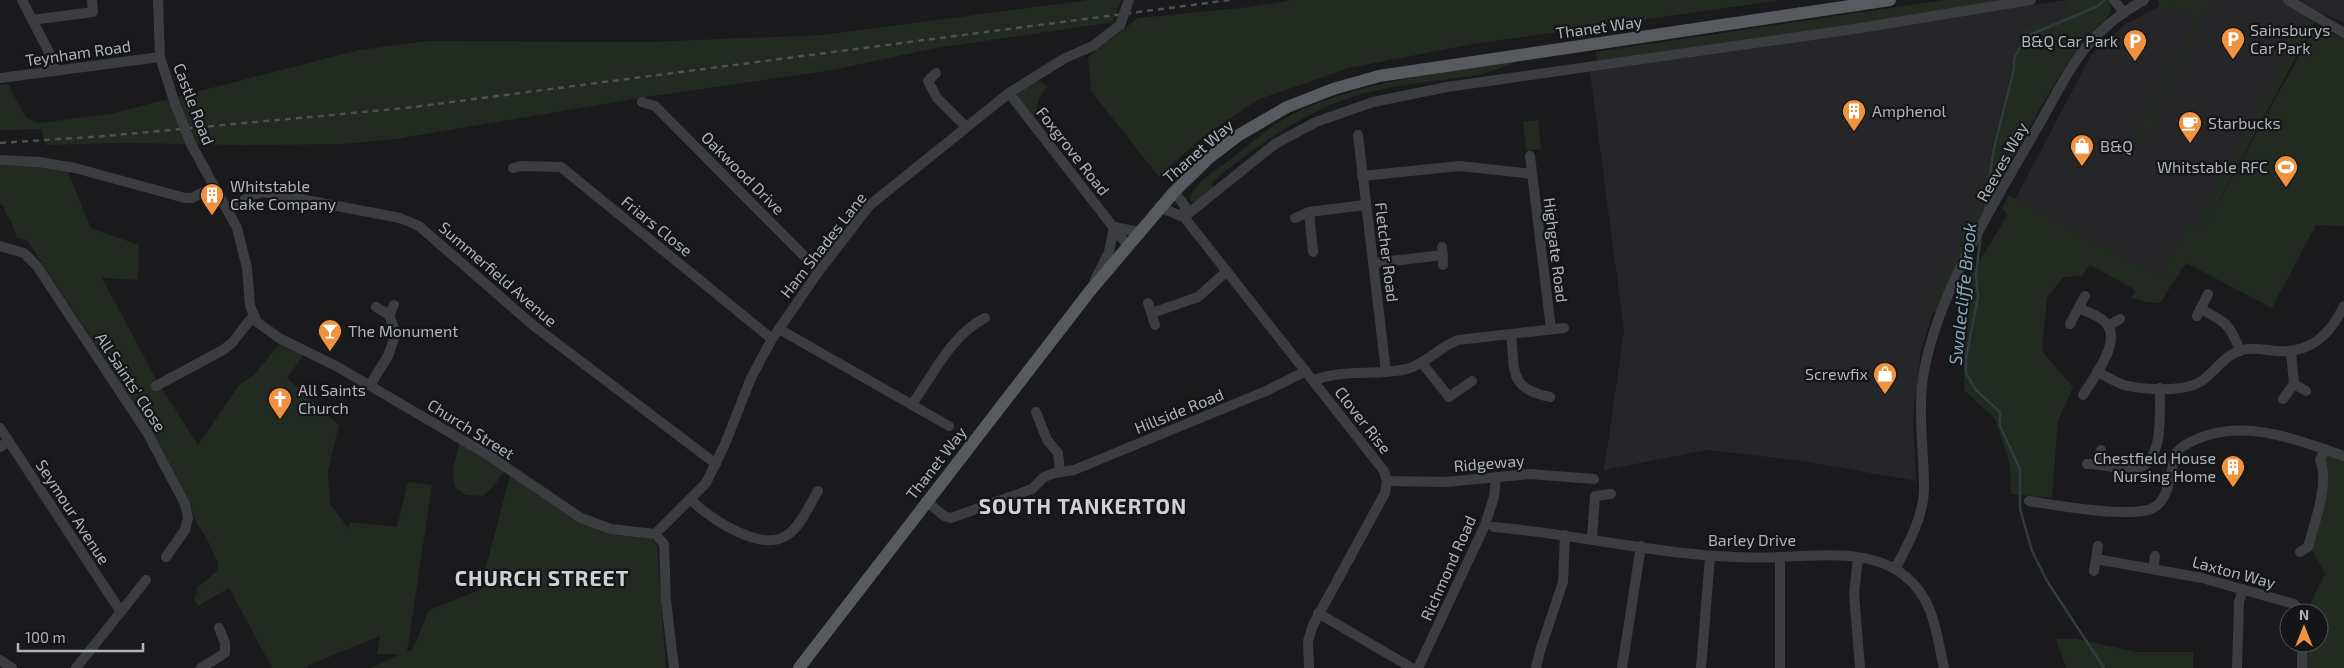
<svg xmlns="http://www.w3.org/2000/svg" width="2344" height="668" font-family="'Exo 2',sans-serif">
	<style>
		.built { fill: #262629 }
		.green { fill: #222a22 }
		.lines { fill: none; stroke-linecap: round; stroke-linejoin: round }
		.stream { stroke: #303c40; stroke-width: 2.5 }
		.minor { stroke: #3b3d41; stroke-width: 10 }
		.major { stroke: #575b60; stroke-width: 12 }
		.rail { stroke: #4e5156; stroke-width: 2.5; stroke-dasharray: 6 5; stroke-linecap: butt }
		.minor-bridge { stroke: #3b3d41; stroke-width: 10 }
		.labels { text-anchor: middle; stroke-width: 4.5; stroke-linejoin: round; paint-order: stroke }
		.street-label { font-size: 16px; fill: #adb4bb; stroke: #151517 }
		.poi-label { font-size: 16px; fill: #adb4bb; stroke: #151517; text-anchor: start }
		.water-label { font-size: 18px; font-style: italic; fill: #85a8b5; stroke: #151517 }
		.district-label { font-size: 21px; font-weight: bold; letter-spacing: 1px; fill: #ced2d7; stroke: #151517 }
	</style>
	<rect width="100%" height="100%" fill="#1a1a1c"/>
	<g class="built">
		<polygon points="2066,0 2069,17 2022,28 1975,217 1942,283 1921,350 1913,418 1916,481 1803,461 1707,450 1604,470 1624,330 1590,72"/>
		<polygon points="2183,0 2344,0 2344,23 2316,10 2157,303 2008,213 2091,55 2124,25 2158,7"/>
	</g>
	<g class="green">
		<polygon points="1088,0 1121,0 1113,22 931,49 833,70 646,97 396,139 344,144 243,145 124,143 46,145 41,129 0,130 0,85 8,84 26,118 39,123 110,114 359,50 429,41 648,42 822,35"/>
		<polygon points="1292,0 1781,0 1473,44 1349,68 1257,100 1199,140 1159,177 1091,91 1088,57 1138,18 1250,7"/>
		<polygon points="1944,0 2022,0 1598,64 1595,52"/>
		<path d="M2066 0H2108L2111 7 2110 14C2101 26 2088 33 2079 47 2023 127 1979 225 1937 312L1932 313 1942 283 1975 217 2022 28 2068 17Z"/>
		<polygon points="2158,0 2214,0 2151,118 2159,122 2153,131 2150,130 2142,143 2134,138 2195,25 2192,22 2194,17 2172,5 2169,10 2161,10"/>
		<path d="M2317 18 2204 228 2316 25 2344 39V226L2316 225 2272 308 2186 263 2160 303 2147 302 2132 298 2136 290 2090 265 2081 276 2063 277 2047 298 2042 351 2073 387 2058 421 2052 498 2011 494 2010 464 1995 419 1964 390 1963 288 2008 214 2002 208 2009 195 2160 277 2189 225 2194 228 2295 40 2291 37C2298 24 2305 25 2317 18Z"/>
		<path d="M1524 59C1510 64 1495 71 1481 74 1444 81 1405 83 1369 92 1309 107 1259 144 1212 182L1213 189 1195 203 1190 200C1191 185 1215 171 1226 163 1247 147 1268 127 1291 115 1364 79 1445 74 1524 59Z"/>
		<polygon points="1038,79 1047,86 1039,99 1034,117 1017,96 1018,93"/>
		<polygon points="1538,120 1541,149 1526,151 1523,122"/>
		<polygon points="0,165 36,166 68,172 91,228 139,245 138,280 102,278 157,381 198,445 239,385 254,375 281,342 305,353 287,378 339,425 328,471 330,504 349,529 350,522 397,527 408,482 432,485 407,652 413,649 429,610 480,590 510,475 600,531 651,538 657,546 666,668 371,668 400,654 377,654 380,636 307,666 308,668 272,668 229,588 198,606 194,598 197,593 197,588 217,571 218,564 209,543 194,518 191,506 167,459 106,360 27,240 17,238 11,221 4,211 5,208 0,204"/>
		<polygon points="460,439 506,468 494,486 483,496 466,495 454,486 453,469"/>
		<polygon points="2326,453 2344,459 2344,668 2306,668 2304,643 2319,643 2319,613 2305,613 2325,574 2311,548"/>
		<polygon points="2056,639 2077,639 2137,652 2193,652 2193,668 2066,668"/>
	</g>
	<g class="lines">
		<g class="stream">
			<polyline points="1985,211 1994,148 2014,69 2014,59 2025,37 2098,6 2104,0"/>
			<polyline points="1981,234 1976,274 1978,297 1966,358 1966,373 1976,390 2000,412 2000,426 2020,469 2020,509 2032,551 2047,581 2104,668"/>
		</g>
		<g class="minor">
			<polyline points="22,0 53,60 55,71"/>
			<polyline points="158,0 160,57 175,104"/>
			<polyline points="2114,0 2124,13"/>
			<polyline points="2288,0 2344,33"/>
			<polyline points="32,20 93,12 92,0"/>
			<polyline points="936,73 928,81 937,98 966,127"/>
			<polyline points="0,78 160,57"/>
			<polyline points="1009,93 1128,246"/>
			<polyline points="642,102 655,106 819,271"/>
			<polyline points="1358,135 1386,372"/>
			<polyline points="191,144 237,228 247,268 250,306 257,322 279,338 338,367 488,455 581,518 611,529 655,534 664,544 666,601 674,668"/>
			<polyline points="1530,156 1551,329"/>
			<polyline points="0,160 39,162 75,168 185,198 192,198 213,187"/>
			<polyline points="513,168 521,166 561,167 772,339"/>
			<polyline points="1362,176 1460,166 1532,174"/>
			<polyline points="1174,192 1185,206 1184,217"/>
			<polyline points="1159,207 1184,217 1384,471 1387,481 1385,493 1313,625 1308,641 1309,668"/>
			<polyline points="229,210 252,195 264,192 400,218 419,226 534,326 716,464"/>
			<polyline points="1309,212 1313,252"/>
			<polyline points="1184,217 1275,144 1316,122 1373,102 1447,87 1854,29 2031,0"/>
			<polyline points="1295,218 1309,212 1365,205"/>
			<polyline points="1114,227 1139,232"/>
			<polyline points="0,246 24,253 37,266 148,434 185,504 188,518 185,530 166,557"/>
			<polyline points="1442,247 1443,265"/>
			<polyline points="1374,263 1443,255"/>
			<polyline points="1095,280 1109,252 1114,227"/>
			<polyline points="1148,303 1155,325"/>
			<path d="M2079 308C2087 312 2097 315 2104 321 2125 339 2093 378 2083 395"/>
			<path d="M2200 309C2225 321 2230 324 2240 351"/>
			<polyline points="1152,313 1198,297 1227,271"/>
			<polyline points="389,315 394,305"/>
			<polyline points="2197,316 2208,294"/>
			<polyline points="2070,324 2085,296"/>
			<polyline points="2108,326 2120,319"/>
			<polyline points="779,329 949,426"/>
			<path d="M1511 334C1515 370 1508 389 1550 397"/>
			<polyline points="1422,363 1449,397 1472,381"/>
			<path d="M2097 372C2106 376 2115 382 2124 385 2144 390 2186 393 2203 380 2217 370 2224 355 2242 350 2253 347 2265 350 2276 351 2310 354 2330 335 2344 306"/>
			<path d="M1314 380C1344 369 1376 376 1407 369 1426 364 1439 347 1458 340L1564 328"/>
			<polyline points="2294,384 2306,391"/>
			<polyline points="370,385 388,356 396,333 389,315 376,307"/>
			<polyline points="156,386 223,350 232,343 253,316"/>
			<polyline points="2283,399 2294,384 2291,352"/>
			<path d="M912 404C934 374 951 335 985 318"/>
			<polyline points="1036,412 1047,440 1058,453 1060,472"/>
			<polyline points="0,428 121,612"/>
			<polyline points="0,447 9,441"/>
			<polyline points="2100,463 2101,450"/>
			<path d="M2087 464C2103 463 2119 471 2133 469 2166 465 2159 412 2160 388"/>
			<polyline points="1387,481 1446,482 1530,474 1594,479"/>
			<path d="M691 500C710 518 764 556 790 533 802 523 810 504 818 491"/>
			<polyline points="926,501 944,516 951,518 1032,489 1044,477 1055,473 1074,470 1266,391 1306,371"/>
			<path d="M2029 501C2054 505 2132 519 2153 508 2170 500 2170 470 2176 454 2179 447 2190 442 2197 439 2245 418 2298 440 2344 456"/>
			<path d="M1494 527C1590 535 1684 562 1781 557 1820 555 1873 549 1905 576 1935 600 1936 634 1944 668"/>
			<polyline points="655,534 706,483 725,444 751,378 772,339 819,271 870,205 1009,93 1065,58 1093,46 1120,25"/>
			<polyline points="1592,538 1595,496 1611,494"/>
			<path d="M2300 552 2308 547C2314 525 2330 481 2320 460L2325 449"/>
			<polyline points="1780,557 1780,668"/>
			<polyline points="1858,558 1854,594 1860,668"/>
			<polyline points="2096,559 2202,578 2294,604 2302,613"/>
			<path d="M1895 569C1908 545 1924 516 1924 488 1924 449 1917 410 1924 371 1939 290 1996 200 2037 128 2052 103 2067 70 2086 47 2102 28 2122 12 2144 0"/>
			<polyline points="2153,569 2155,556"/>
			<polyline points="2094,571 2098,546"/>
			<polyline points="1318,613 1412,668"/>
			<polyline points="2302,643 2302,668"/>
			<polyline points="0,660 12,668"/>
			<polyline points="76,668 146,580"/>
			<polyline points="201,668 225,653 225,643 219,628"/>
			<polyline points="1418,668 1485,525 1494,497 1496,477"/>
			<polyline points="1536,668 1540,651 1563,582 1565,535"/>
			<polyline points="1622,668 1641,546"/>
			<polyline points="1701,668 1710,556"/>
			<polyline points="2237,668 2239,602 2243,589"/>
		</g>
		<polyline class="major" points="799,668 1090,291 1174,192 1209,158 1239,135 1287,107 1333,89 1379,76 1890,0"/>
		<polyline class="rail" points="0,143 105,136 406,108 1230,0"/>
		<g class="minor-bridge">
			<polyline points="1120,25 1129,0"/>
			<polyline points="175,104 191,144"/>
		</g>
	</g>
	<defs>
		<g id="parking-pin" transform="scale(1.25)"><path d="M0 17L-7.5 6A9.5 9.5 0 1 1 7.5 6Z" fill="#f0923e" stroke="#151517"/><path d="M-3.5-5.5H1a3.5 3.5 0 0 1 0 7H-1V5.5H-3.5ZM-1-3.4V-.6H.8a1.4 1.4 0 0 0 0-2.8Z" fill="#fff"/></g>
		<g id="building-pin" transform="scale(1.25)"><path d="M0 17L-7.5 6A9.5 9.5 0 1 1 7.5 6Z" fill="#f0923e" stroke="#151517"/><path d="M-4-6H4V6H1V3H-1V6H-4ZM-2.5-4.3h1.7v1.8h-1.7ZM.8-4.3h1.7v1.8H.8ZM-2.5-1h1.7V.8h-1.7ZM.8-1h1.7V.8H.8Z" fill="#fff"/></g>
		<g id="cafe-pin" transform="scale(1.25)"><path d="M0 17L-7.5 6A9.5 9.5 0 1 1 7.5 6Z" fill="#f0923e" stroke="#151517"/><path d="M-5.5-4.5H6V0H3Q3 3.5 0 3.5H-2.5Q-5.5 3.5-5.5 0ZM3-3.2v2h1.7v-2ZM-6 4.5H4V6H-6Z" fill="#fff"/></g>
		<g id="shop-pin" transform="scale(1.25)"><path d="M0 17L-7.5 6A9.5 9.5 0 1 1 7.5 6Z" fill="#f0923e" stroke="#151517"/><path d="M-5-2.5h2.3a2.7 3.5 0 0 1 5.4 0H5L5.5 6h-11ZM-1.5-2.5h3a1.5 2.3 0 0 0-3 0Z" fill="#fff"/></g>
		<g id="stadium-pin" transform="scale(1.25)"><path d="M0 17L-7.5 6A9.5 9.5 0 1 1 7.5 6Z" fill="#f0923e" stroke="#151517"/><path d="M0-5a6.5 5 0 1 0 0 10a6.5 5 0 1 0 0-10ZM-3.5-1.8h7v3.6h-7Z" fill="#fff"/></g>
		<g id="bar-pin" transform="scale(1.25)"><path d="M0 17L-7.5 6A9.5 9.5 0 1 1 7.5 6Z" fill="#f0923e" stroke="#151517"/><path d="M-6-5H6L.8 .8V4.5H3.5V6h-7V4.5H-.8V.8Z" fill="#fff"/></g>
		<g id="church-pin" transform="scale(1.25)"><path d="M0 17L-7.5 6A9.5 9.5 0 1 1 7.5 6Z" fill="#f0923e" stroke="#151517"/><path d="M-1.2-6h2.4v3.5h3.3v2.4h-3.3V6h-2.4V-.1h-3.3v-2.4h3.3Z" fill="#fff"/></g>
	</defs>
	<g fill-rule="evenodd">
		<use href="#parking-pin" x="2233" y="39"/>
		<use href="#parking-pin" x="2135" y="41"/>
		<use href="#building-pin" x="1854" y="111"/>
		<use href="#cafe-pin" x="2190" y="123"/>
		<use href="#shop-pin" x="2082" y="146"/>
		<use href="#stadium-pin" x="2286" y="167"/>
		<use href="#building-pin" x="212" y="195"/>
		<use href="#bar-pin" x="330" y="331"/>
		<use href="#shop-pin" x="1885" y="374"/>
		<use href="#church-pin" x="280" y="399"/>
		<use href="#building-pin" x="2233" y="467"/>
	</g>
	<g class="labels">
		<g class="street-label">
			<text transform="translate(1599 27) rotate(-8)" y="6">Thanet Way</text>
			<text transform="translate(78 53) rotate(-8)" y="6">Teynham Road</text>
			<text transform="translate(194 104) rotate(69)" y="6">Castle Road</text>
			<text transform="translate(1073 151) rotate(52)" y="6">Foxgrove Road</text>
			<text transform="translate(1198 151) rotate(-41)" y="6">Thanet Way</text>
			<text transform="translate(2002 162) rotate(-61)" y="6">Reeves Way</text>
			<text transform="translate(743 173) rotate(45)" y="6">Oakwood Drive</text>
			<text transform="translate(657 226) rotate(39)" y="6">Friars Close</text>
			<text transform="translate(823 245) rotate(-52)" y="6">Ham Shades Lane</text>
			<text transform="translate(1556 250) rotate(83)" y="6">Highgate Road</text>
			<text transform="translate(1387 252) rotate(83)" y="6">Fletcher Road</text>
			<text transform="translate(498 274) rotate(41)" y="6">Summerfield Avenue</text>
			<text transform="translate(131 382) rotate(57)" y="6">All Saints' Close</text>
			<text transform="translate(1179 411) rotate(-22)" y="6">Hillside Road</text>
			<text transform="translate(1363 420) rotate(52)" y="6">Clover Rise</text>
			<text transform="translate(471 429) rotate(32)" y="6">Church Street</text>
			<text transform="translate(936 463) rotate(-52)" y="6">Thanet Way</text>
			<text transform="translate(1489 463) rotate(-5)" y="6">Ridgeway</text>
			<text transform="translate(73 512) rotate(57)" y="6">Seymour Avenue</text>
			<text x="1752" y="546">Barley Drive</text>
			<text transform="translate(1448 568) rotate(-66)" y="6">Richmond Road</text>
			<text transform="translate(2234 572) rotate(15)" y="6">Laxton Way</text>
		</g>
		<g class="poi-label">
			<text x="2250" y="36">Sainsburys<tspan x="2250" dy="18">Car Park</tspan></text>
			<text x="2118" y="47" text-anchor="end">B&amp;Q Car Park</text>
			<text x="1872" y="117">Amphenol</text>
			<text x="2208" y="129">Starbucks</text>
			<text x="2100" y="152">B&amp;Q</text>
			<text x="2268" y="173" text-anchor="end">Whitstable RFC</text>
			<text x="230" y="192">Whitstable<tspan x="230" dy="18">Cake Company</tspan></text>
			<text x="348" y="337">The Monument</text>
			<text x="1868" y="380" text-anchor="end">Screwfix</text>
			<text x="298" y="396">All Saints<tspan x="298" dy="18">Church</tspan></text>
			<text x="2216" y="464" text-anchor="end">Chestfield House<tspan x="2216" dy="18">Nursing Home</tspan></text>
		</g>
		<g class="water-label">
			<text transform="translate(1963 294) rotate(-84)" y="6">Swalecliffe Brook</text>
		</g>
		<g class="district-label">
			<text x="1083" y="514">SOUTH TANKERTON</text>
			<text x="542" y="586">CHURCH STREET</text>
		</g>
	</g>
	<g transform="translate(2304 628)"><circle r="24" fill="#151517" stroke="#525559"/>
	<path d="M0-4L9 19L0 12L-9 19Z" fill="#f0923e"/>
	<text y="-8" font-size="14" font-weight="bold" text-anchor="middle" fill="#adb4bb">N</text>
	</g>
	<path d="M18 643v8h125v-8" fill="none" stroke="#adb4bb" stroke-width="2.5"/>
	<text x="25" y="643" font-size="15" fill="#adb4bb" stroke="#151517" stroke-width="4" paint-order="stroke">100 m</text>
</svg>
